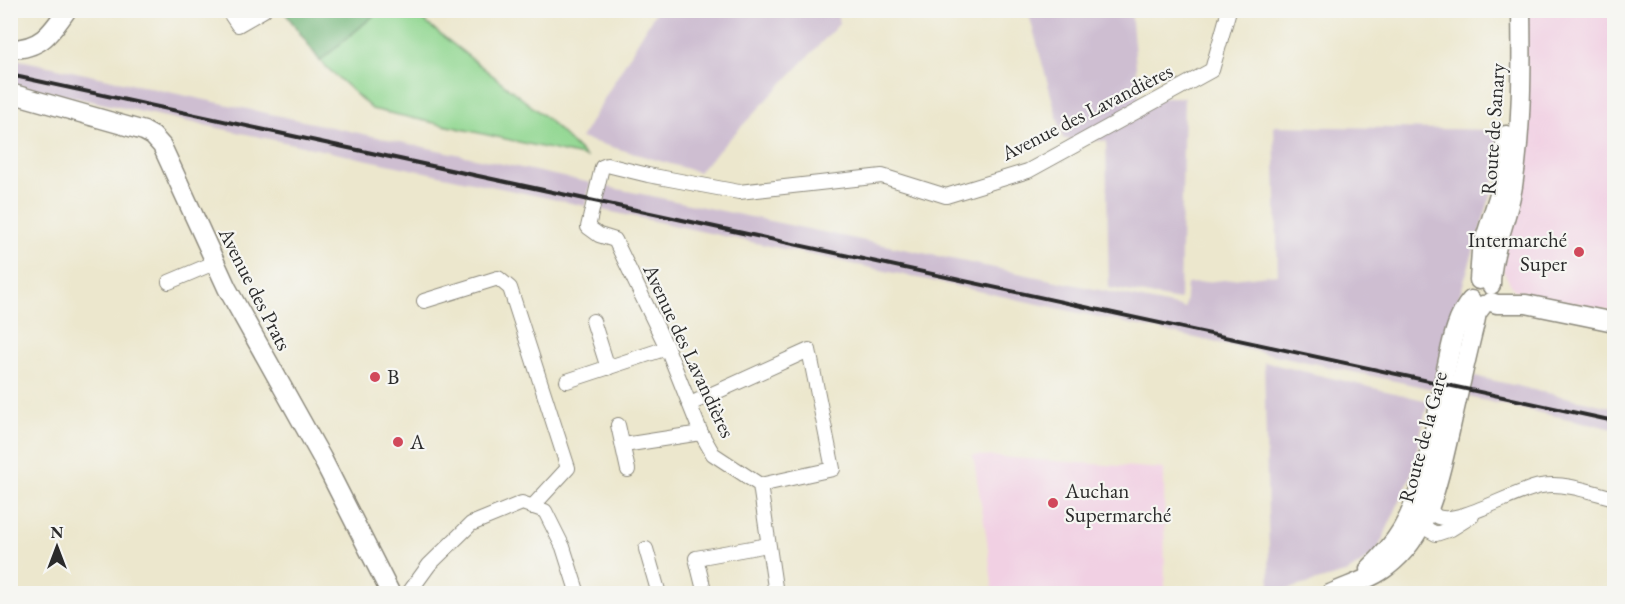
<svg xmlns="http://www.w3.org/2000/svg" width="1625" height="604" font-family="'EB Garamond',serif">
	<style>
		.built { fill: #f1d0e3 }
		.industrial { fill: #cebed1 }
		.green { fill: #91d791; stroke: #5e815e; stroke-width: 1.5 }
		.forest { fill: #74b87b; stroke: #507253; stroke-width: 1.5 }
		.lines { fill: none; stroke-linecap: round; stroke-linejoin: round }
		.street-casing { stroke: #8c897c; stroke-width: 16 }
		.secondary-casing { stroke: #8c897c; stroke-width: 21 }
		.street { stroke: #fff; stroke-width: 14 }
		.secondary { stroke: #fff; stroke-width: 18 }
		.rail { stroke: #2b2b2b; stroke-width: 4 }
		.poi-dot { fill: #d1495b; stroke: #f6f6f2; stroke-width: 2 }
		.labels { text-anchor: middle; stroke-width: 4.5; stroke-linejoin: round; paint-order: stroke }
		.street-label { font-size: 21px; fill: #2b2b2b; stroke: #f6f6f2 }
		.poi-label { font-size: 21px; fill: #2b2b2b; stroke: #f6f6f2; text-anchor: start }
	</style>
	<rect width="100%" height="100%" fill="#f6f6f2"/>
	<filter id="ink" filterUnits="userSpaceOnUse"><feTurbulence type="fractalNoise" baseFrequency=".0167" numOctaves="2"/><feDisplacementMap in="SourceGraphic" scale="12" xChannelSelector="R" yChannelSelector="G"/><feConvolveMatrix kernelMatrix="1 2 1 2 8 2 1 2 1" color-interpolation-filters="sRGB"/></filter>
	<filter id="wash" filterUnits="userSpaceOnUse"><feTurbulence type="fractalNoise" baseFrequency=".008" numOctaves="4" result="noise"/><feDisplacementMap in="SourceGraphic" scale="24" xChannelSelector="R" yChannelSelector="G"/><feGaussianBlur stdDeviation="1.35" result="paint"/><feColorMatrix in="noise" values="0 0 0 0 0 0 0 0 0 0 0 0 0 0 0 0 0 1.4 0 .05"/><feComposite in="paint" operator="in"/></filter>
	<g filter="url(#wash)">
		<rect width="100%" height="100%" fill="#ece7cd"/>
		<g class="built">
			<polygon points="1527,11 1614,11 1614,311 1514,290 1503,271 1524,116"/>
			<polygon points="973,455 1164,469 1165,593 993,593 987,540"/>
		</g>
		<g class="industrial">
			<polygon points="656,11 837,11 839,24 698,172 581,138"/>
			<polygon points="1028,11 1131,11 1139,99 1184,97 1180,300 1109,288 1106,141 1063,139"/>
			<polygon points="11,58 591,183 585,206 11,84"/>
			<polygon points="1274,126 1499,130 1493,188 1438,365 1432,389 598,209 603,186 1185,308 1187,284 1278,274"/>
			<polygon points="1264,362 1428,401 1411,476 1376,553 1348,572 1275,593 1270,593"/>
			<polygon points="1469,375 1614,408 1614,429 1464,396"/>
		</g>
		<polygon class="green" points="379,11 411,11 544,116 586,157 372,109 320,61"/>
		<polygon class="forest" points="284,11 379,11 320,61"/>
	</g>
	<g filter="url(#ink)">
		<g class="lines">
			<g class="street-casing">
				<g id="street">
					<polyline points="228,10 238,25 264,10"/>
					<polyline points="169,282 214,263"/>
					<polyline points="424,301 498,278 510,288 568,468 532,507"/>
					<polyline points="593,321 608,368"/>
					<polyline points="567,381 667,348"/>
					<polyline points="690,404 809,350 833,469 760,485"/>
					<polyline points="618,425 628,470"/>
					<polyline points="624,445 701,433"/>
					<path d="M1430 506C1431 510 1433 515 1438 517 1460 525 1515 490 1541 486 1566 482 1591 492 1614 498"/>
					<polyline points="1419,518 1425,528 1436,534 1451,529 1472,516"/>
					<polyline points="646,549 659,594"/>
					<polyline points="408,594 429,565 471,524 522,503 545,511 563,547 578,594"/>
					<polyline points="705,594 696,558 768,545"/>
					<polyline points="776,594 760,485 713,454 701,433 667,348 615,240 599,235 588,227 602,167 607,165 648,175 739,192 882,176 946,196 1028,171 1212,70 1229,10"/>
				</g>
			</g>
			<g class="secondary-casing">
				<g id="secondary">
					<path d="M10 49C41 49 51 33 67 10"/>
					<polyline points="10,93 144,131 153,136 162,146 227,288 322,458 391,594"/>
					<polyline points="1479,280 1481,251 1501,188 1506,135"/>
					<path d="M1491 285C1491 251 1508 219 1513 186 1522 128 1522 69 1521 10"/>
					<polyline points="1491,302 1497,304 1526,304 1614,322"/>
					<path d="M1369 569C1382 557 1393 544 1402 529 1428 484 1435 421 1446 369 1451 347 1455 318 1471 300"/>
					<path d="M1330 594C1349 585 1372 579 1388 566 1430 534 1439 478 1450 431 1458 395 1466 359 1475 323L1477 313 1483 305"/>
				</g>
			</g>
			<use href="#street" class="street"/>
			<use href="#secondary" class="secondary"/>
			<polyline class="rail" points="10,75 1614,421"/>
		</g>
	</g>
	<g class="poi-dot">
		<circle cx="1579" cy="252" r="6"/>
		<circle cx="375" cy="377" r="6"/>
		<circle cx="398" cy="442" r="6"/>
		<circle cx="1053" cy="503" r="6"/>
	</g>
	<g class="labels">
		<g class="street-label">
			<text transform="translate(1087 112) rotate(-27)" y="7">Avenue des Lavandières</text>
			<text transform="translate(1493 129) rotate(-86)" y="7">Route de Sanary</text>
			<text transform="translate(255 289) rotate(63)" y="7">Avenue des Prats</text>
			<text transform="translate(689 351) rotate(65)" y="7">Avenue des Lavandières</text>
			<text transform="translate(1423 437) rotate(-75)" y="7">Route de la Gare</text>
		</g>
		<g class="poi-label">
			<text x="1567" y="247" text-anchor="end">Intermarché<tspan x="1567" dy="24">Super</tspan></text>
			<text x="387" y="384">B</text>
			<text x="410" y="449">A</text>
			<text x="1065" y="498">Auchan<tspan x="1065" dy="24">Supermarché</tspan></text>
		</g>
	</g>
	<rect width="1625" height="604" fill="none" stroke="#f6f6f2" stroke-width="36"/>
	<g transform="translate(57 547)" stroke="#f6f6f2" stroke-width="4.5" paint-order="stroke">
	<path d="M0-4.5L10 22L0 15L-10 22Z" fill="#2b2b2b"/>
	<text y="-9" font-size="16" font-weight="bold" text-anchor="middle" fill="#2b2b2b">N</text>
	</g>
</svg>
